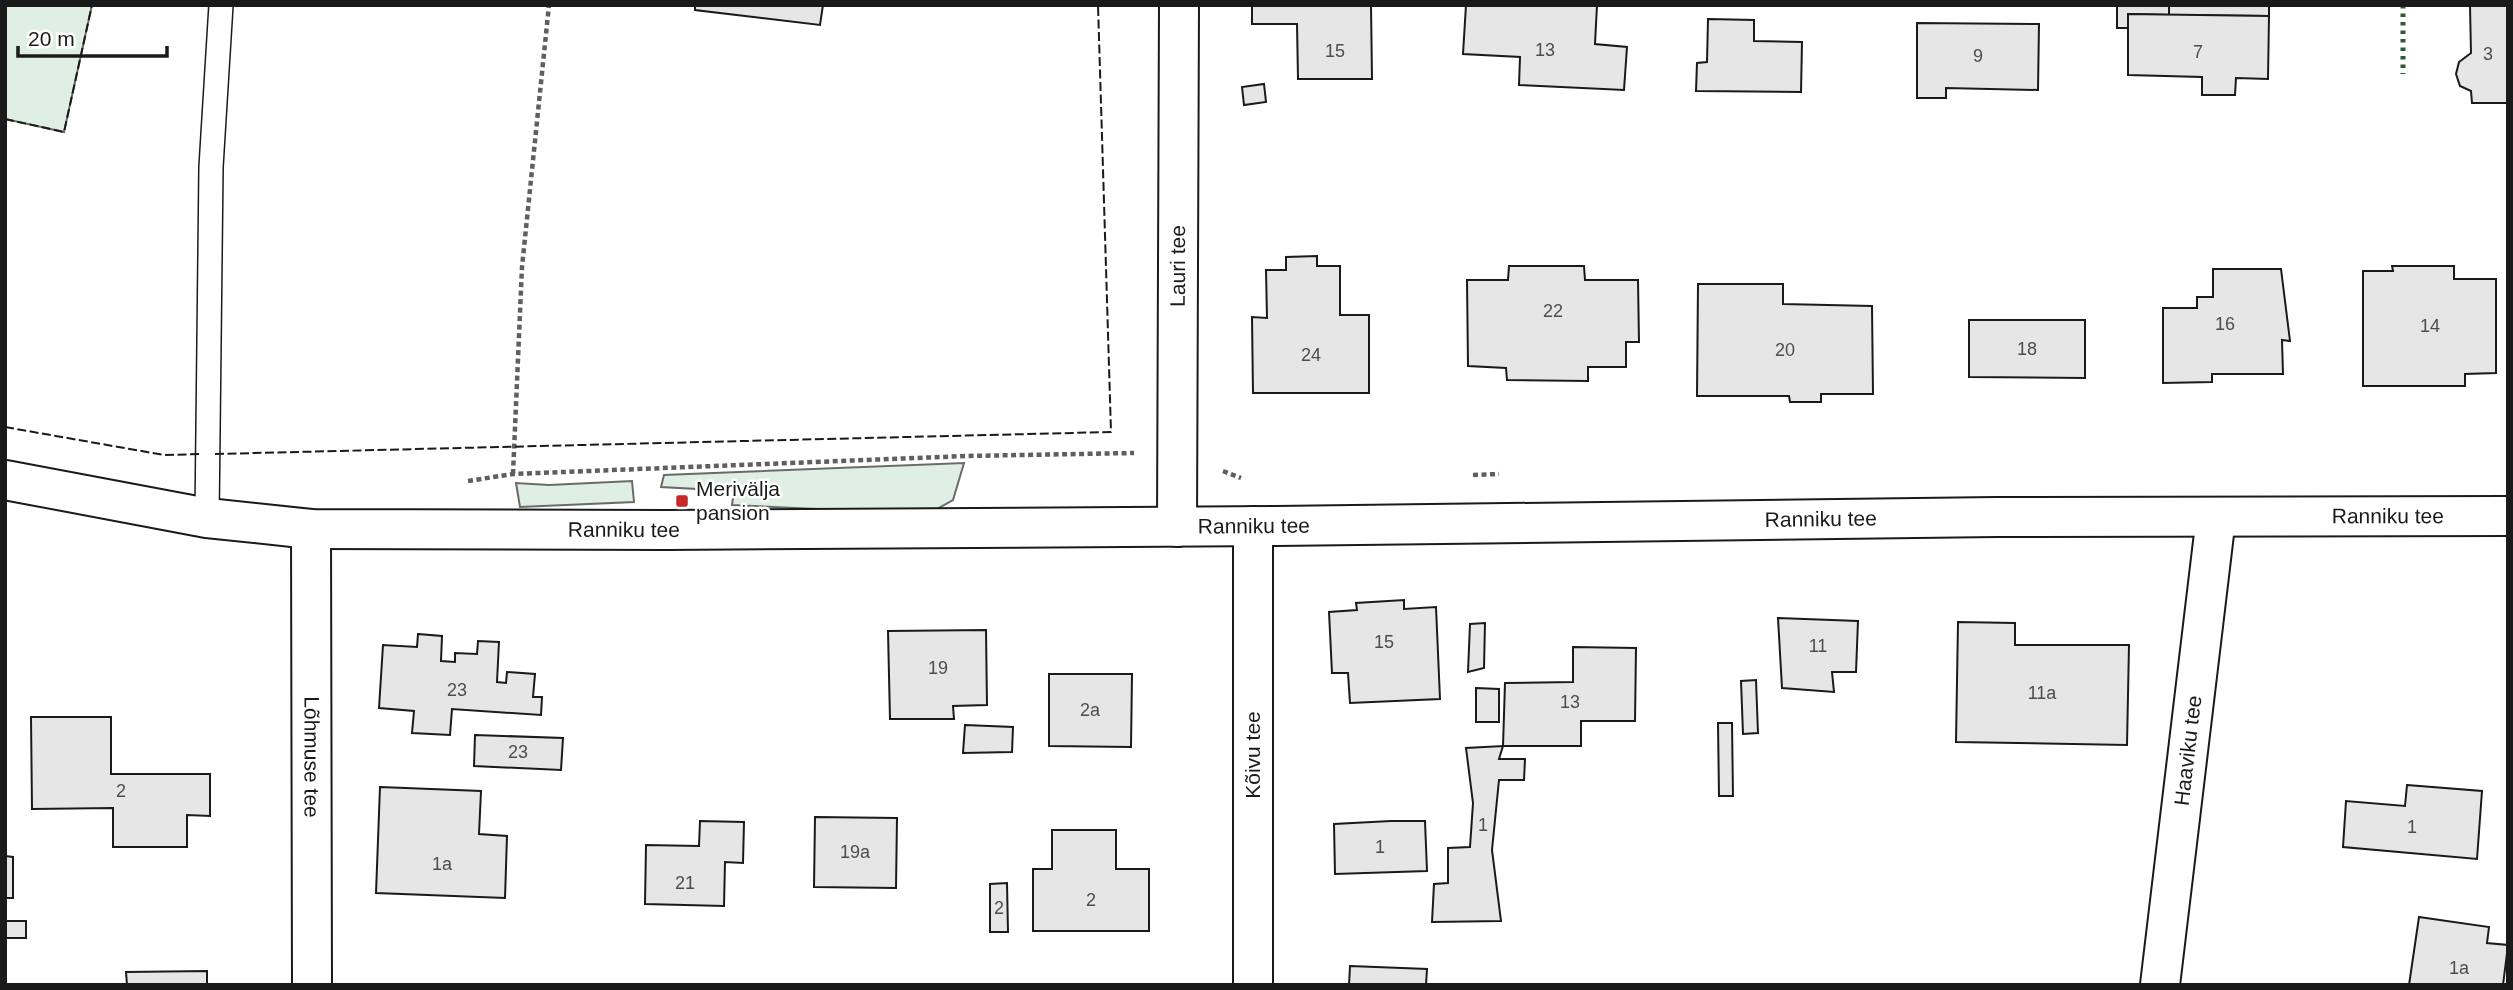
<svg xmlns="http://www.w3.org/2000/svg" width="2513" height="990" font-family="Helvetica,sans-serif">
	<style>
		.green { fill: #e0efe3; stroke: #6a6a6a; stroke-width: 2 }
		.building { fill: #e6e6e6; stroke: #1a1a1a; stroke-width: 2 }
		.lines { fill: none; stroke-linecap: round; stroke-linejoin: round }
		.lane-casing { stroke: #1a1a1a; stroke-width: 26 }
		.street-casing { stroke: #1a1a1a; stroke-width: 42 }
		.path { stroke: #5f5f5f; stroke-width: 4.5; stroke-dasharray: 5 3.5; stroke-linecap: butt }
		.lane { stroke: #fff; stroke-width: 23 }
		.street { stroke: #fff; stroke-width: 38 }
		.hedge { stroke: #2b5a34; stroke-width: 5; stroke-dasharray: 3.5 5; stroke-linecap: butt }
		.fence { stroke: #1a1a1a; stroke-width: 2; stroke-dasharray: 9 3.5; stroke-linecap: butt }
		.poi-dot { fill: #c62828; stroke: #fff; stroke-width: 2.5 }
		.labels { text-anchor: middle; stroke-width: 5; stroke-linejoin: round; paint-order: stroke }
		.number-label { font-size: 18px; fill: #4d4d4d }
		.street-label { font-size: 21px; fill: #1a1a1a; stroke: #fff }
		.poi-label { font-size: 21px; fill: #1a1a1a; stroke: #fff; text-anchor: start }
	</style>
	<rect width="100%" height="100%" fill="#fff"/>
	<g class="green">
		<polygon points="5,5 92,5 64,132 5,119"/>
		<polygon points="964,463 953,500 928,514 732,505 734,491 661,487 664,475"/>
		<polygon points="632,481 634,502 520,507 516,483 549,485"/>
	</g>
	<g class="building">
		<polygon points="695,5 823,5 820,25 695,10"/>
		<polygon points="1252,5 1371,5 1372,79 1298,79 1297,24 1252,24"/>
		<polygon points="1466,5 1597,5 1595,44 1627,47 1624,90 1519,85 1520,57 1463,54"/>
		<polygon points="2117,5 2169,5 2169,15 2128,14 2128,28 2117,28"/>
		<polygon points="2169,5 2269,5 2269,16 2169,15"/>
		<polygon points="2508,5 2508,103 2472,103 2471,91 2460,86 2456,74 2459,62 2471,53 2470,6"/>
		<polygon points="2128,14 2269,16 2268,79 2236,78 2235,95 2202,95 2202,77 2128,75"/>
		<polygon points="1708,19 1754,20 1754,41 1802,42 1801,92 1696,91 1697,63 1707,62"/>
		<polygon points="1917,23 2039,24 2038,90 1946,88 1946,98 1917,98"/>
		<polygon points="1264,84 1266,102 1244,105 1242,87"/>
		<polygon points="1317,256 1317,266 1340,266 1340,315 1369,315 1369,393 1253,393 1252,317 1267,318 1266,270 1286,270 1286,257"/>
		<polygon points="1509,266 1584,266 1585,280 1638,280 1639,342 1626,342 1626,367 1588,367 1588,381 1507,380 1506,368 1468,366 1467,280 1508,280"/>
		<polygon points="2392,266 2454,266 2454,279 2496,279 2496,373 2465,374 2465,386 2363,386 2363,271 2393,271"/>
		<polygon points="2213,269 2281,269 2290,341 2282,340 2283,374 2212,374 2212,382 2163,383 2163,308 2197,308 2197,297 2213,297"/>
		<polygon points="1698,284 1783,284 1783,304 1872,306 1873,394 1821,394 1821,402 1790,402 1789,396 1697,396"/>
		<polygon points="1969,320 2085,320 2085,378 1969,377"/>
		<polygon points="1404,600 1404,609 1436,607 1440,699 1350,703 1348,673 1332,673 1329,612 1357,610 1356,603"/>
		<polygon points="1778,618 1858,621 1856,672 1832,672 1834,692 1782,688"/>
		<polygon points="1958,622 2015,623 2015,645 2129,645 2127,745 1956,742"/>
		<polygon points="1485,623 1484,668 1468,672 1470,624"/>
		<polygon points="986,630 987,705 953,706 954,719 890,719 888,631"/>
		<polygon points="418,634 442,636 441,661 455,662 455,653 477,654 478,641 499,642 497,682 506,683 507,672 535,674 533,697 542,697 541,715 452,709 450,735 412,733 414,711 379,708 383,645 417,647"/>
		<polygon points="1573,647 1636,648 1635,721 1581,721 1581,746 1503,746 1505,683 1573,682"/>
		<polygon points="1049,674 1132,674 1131,747 1049,746"/>
		<polygon points="1756,680 1758,733 1743,734 1741,681"/>
		<polygon points="1476,688 1499,689 1499,722 1476,722"/>
		<polygon points="31,717 111,717 111,774 210,774 210,816 187,815 187,847 113,847 113,808 32,809"/>
		<polygon points="1718,723 1732,723 1733,796 1719,796"/>
		<polygon points="965,725 1013,727 1012,752 963,753"/>
		<polygon points="475,735 563,738 561,770 474,766"/>
		<polygon points="1503,746 1499,759 1525,759 1524,780 1499,780 1492,850 1501,921 1432,922 1434,884 1448,883 1448,848 1470,847 1473,803 1466,748"/>
		<polygon points="2407,785 2482,791 2477,859 2343,847 2346,801 2405,806"/>
		<polygon points="380,787 481,791 479,834 507,836 505,898 376,893"/>
		<polygon points="815,817 897,818 896,888 814,887"/>
		<polygon points="700,821 744,822 743,863 725,862 724,906 645,904 646,845 699,846"/>
		<polygon points="1391,821 1425,821 1427,871 1335,874 1334,824"/>
		<polygon points="1052,830 1116,830 1116,869 1149,869 1149,931 1033,931 1033,869 1052,869"/>
		<polygon points="5,856 13,857 13,898 5,898"/>
		<polygon points="1007,883 1008,932 990,932 990,884"/>
		<polygon points="2419,917 2489,927 2487,943 2508,945 2503,985 2409,985"/>
		<rect x="5" y="921" width="21" height="17"/>
		<polygon points="1350,966 1427,969 1426,985 1349,985"/>
		<polygon points="207,971 207,985 127,985 126,972"/>
	</g>
	<g class="lines">
		<g class="lane-casing">
			<polyline id="lane" points="207,518 211,167 221,5"/>
		</g>
		<g class="street-casing">
			<g id="street">
				<path id="s1" d="M5 480 207 518 311 529 666 530 1276 526 1996 517 2508 516"/>
				<path id="s2" d="M1177 527 1179 5"/>
				<path id="s3" d="M311 529 312 985"/>
				<polyline points="1253,985 1253,526"/>
				<path id="s4" d="M2160 985 2216 517"/>
			</g>
		</g>
		<g class="path">
			<polyline points="1223,471 1241,478"/>
			<polyline points="513,474 522,267 549,5"/>
			<polyline points="1473,475 1499,474"/>
			<polyline points="468,481 513,474 966,456 1134,453"/>
		</g>
		<use href="#lane" class="lane"/>
		<use href="#street" class="street"/>
		<polyline class="hedge" points="2403,5 2403,74"/>
		<g class="fence">
			<polyline points="5,119 64,132 92,5"/>
			<polyline points="5,427 164,455 201,454"/>
			<polyline points="215,454 1111,432 1098,5"/>
		</g>
	</g>
	<rect class="poi-dot" x="675" y="494" width="14" height="14" rx="3.5"/>
	<g class="labels">
		<g class="number-label">
			<text x="1545" y="56">13</text>
			<text x="1335" y="57">15</text>
			<text x="2198" y="58">7</text>
			<text x="2488" y="60">3</text>
			<text x="1978" y="62">9</text>
			<text x="1553" y="317">22</text>
			<text x="2225" y="330">16</text>
			<text x="2430" y="332">14</text>
			<text x="2027" y="355">18</text>
			<text x="1785" y="356">20</text>
			<text x="1311" y="361">24</text>
			<text x="1384" y="648">15</text>
			<text x="1818" y="652">11</text>
			<text x="938" y="674">19</text>
			<text x="457" y="696">23</text>
			<text x="2042" y="699">11a</text>
			<text x="1570" y="708">13</text>
			<text x="1090" y="716">2a</text>
			<text x="518" y="758">23</text>
			<text x="121" y="797">2</text>
			<text x="1483" y="831">1</text>
			<text x="2412" y="833">1</text>
			<text x="1380" y="853">1</text>
			<text x="855" y="858">19a</text>
			<text x="442" y="870">1a</text>
			<text x="685" y="889">21</text>
			<text x="1091" y="906">2</text>
			<text x="999" y="914">2</text>
			<text x="2459" y="974">1a</text>
		</g>
		<g class="street-label">
			<text dy="7" stroke="none"><textPath href="#s2" startOffset="261">Lauri tee</textPath></text>
			<text dy="7" stroke="none"><textPath href="#s1" startOffset="2387">Ranniku tee</textPath></text>
			<text dy="7" stroke="none"><textPath href="#s1" startOffset="1820">Ranniku tee</textPath></text>
			<text dy="7" stroke="none"><textPath href="#s1" startOffset="1253">Ranniku tee</textPath></text>
			<text dy="7" stroke="none"><textPath href="#s1" startOffset="623">Ranniku tee</textPath></text>
			<text dy="7" stroke="none"><textPath href="#s4" startOffset="236">Haaviku tee</textPath></text>
			<text transform="translate(1253 755) rotate(-90)" y="7">Kõivu tee</text>
			<text dy="7" stroke="none"><textPath href="#s3" startOffset="228">Lõhmuse tee</textPath></text>
		</g>
		<g class="poi-label">
			<text x="696" y="496">Merivälja<tspan x="696" dy="24">pansion</tspan></text>
		</g>
	</g>
	<rect width="2513" height="990" fill="none" stroke="#1a1a1a" stroke-width="14"/>
	<path d="M18 46v10h149v-10" fill="none" stroke="#1a1a1a" stroke-width="3.5"/>
	<text x="28" y="46" font-size="21" fill="#1a1a1a" stroke="#ffffff" stroke-width="5" paint-order="stroke">20 m</text>
</svg>
